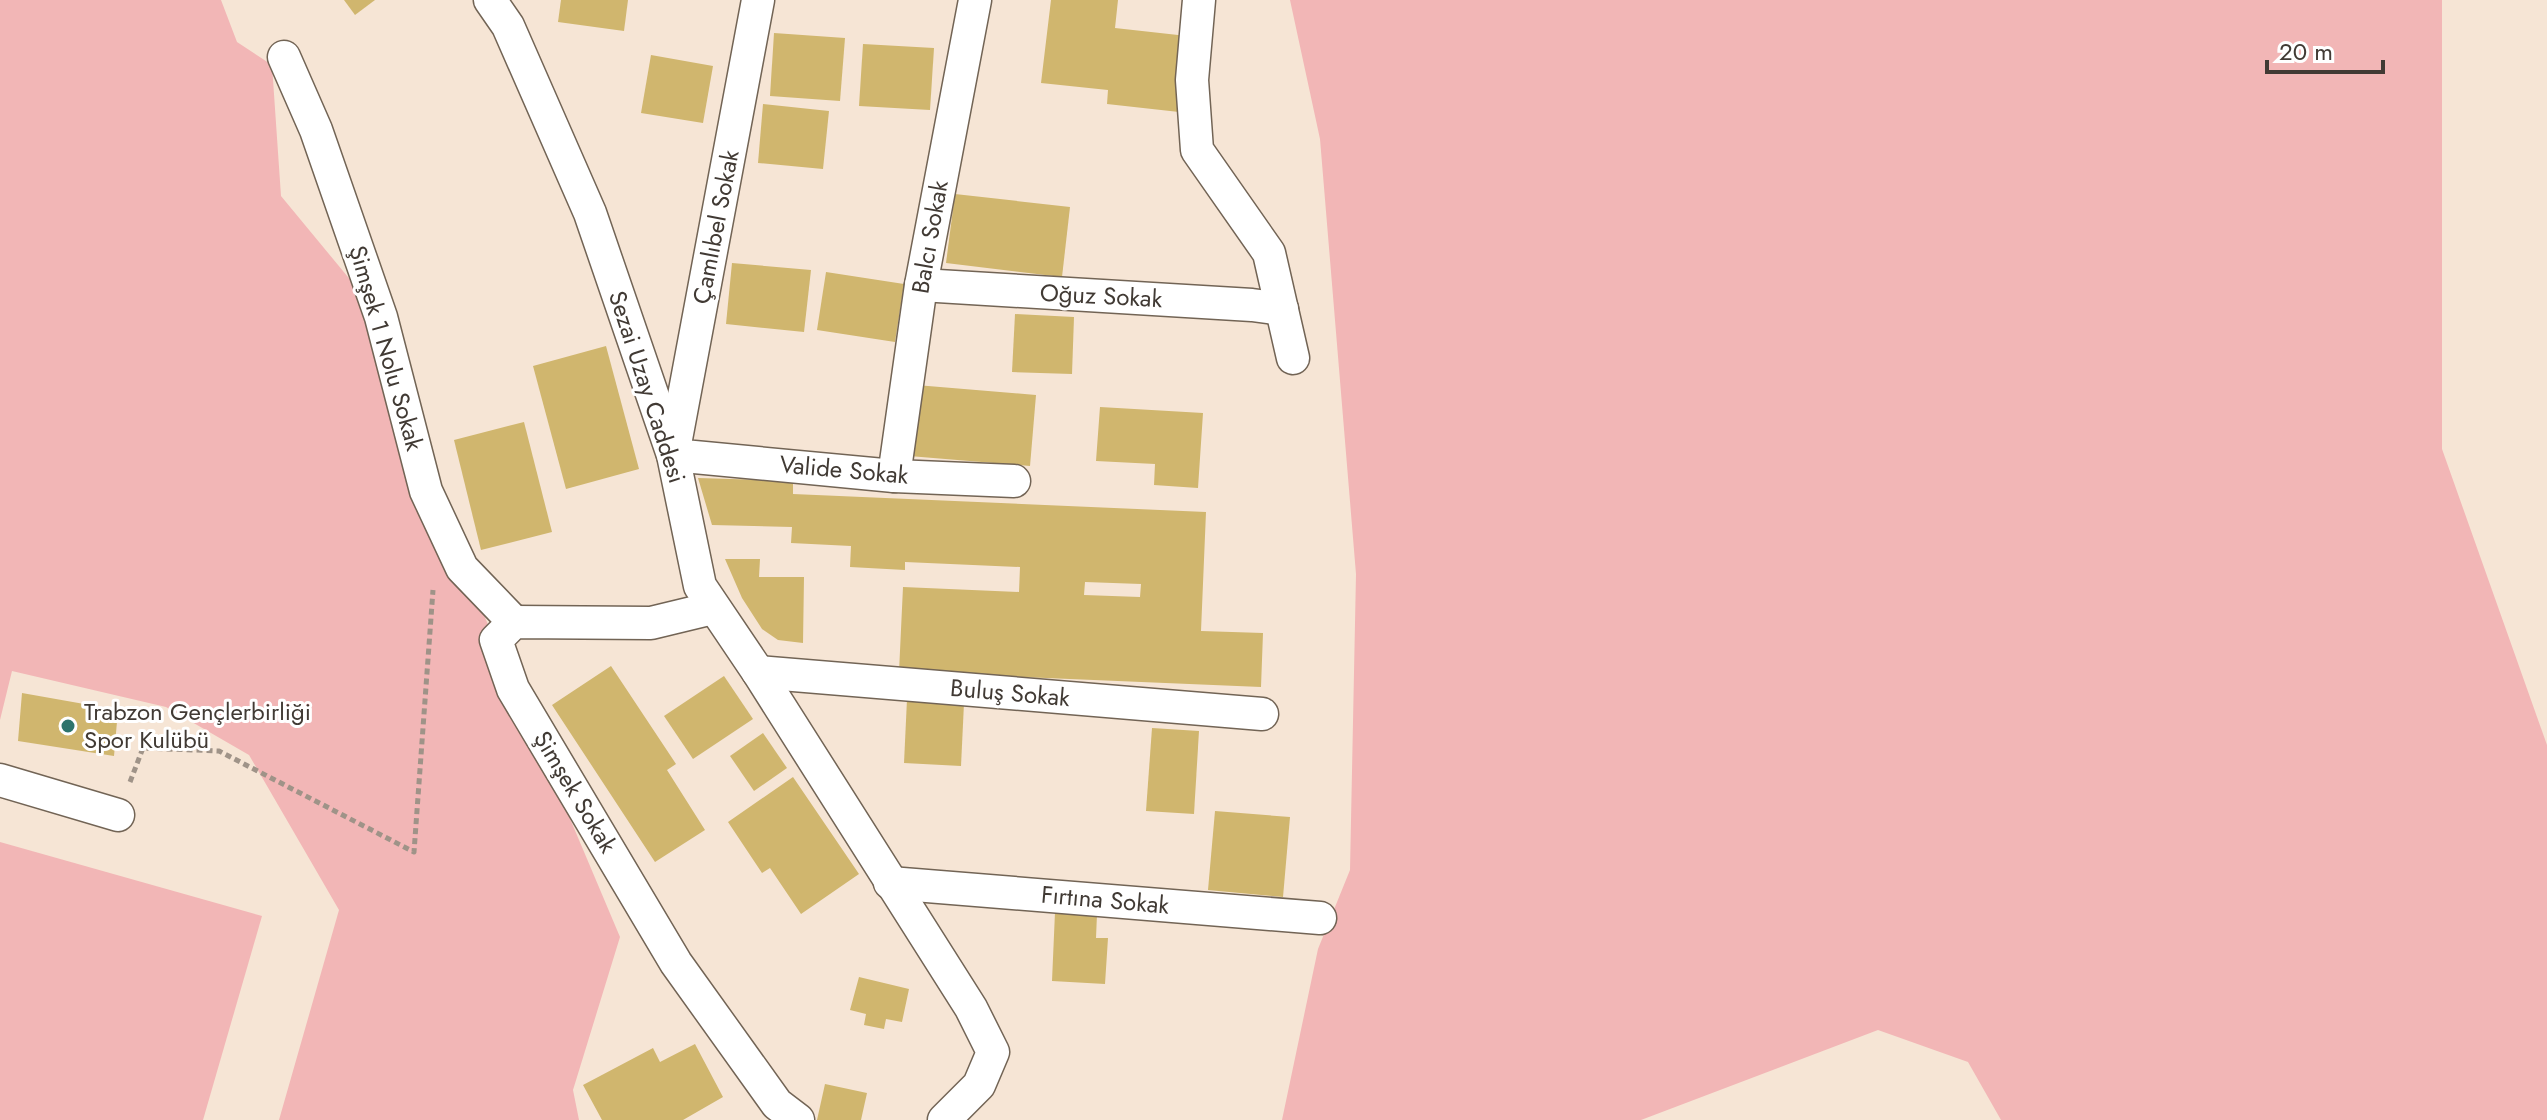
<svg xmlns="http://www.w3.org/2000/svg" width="2547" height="1120" font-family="Jost,sans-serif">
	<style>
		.green { fill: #f2b6b6 }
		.building { fill: #d0b66e; fill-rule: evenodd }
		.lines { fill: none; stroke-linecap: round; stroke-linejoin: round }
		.street-casing { stroke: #726455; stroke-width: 35 }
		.path { stroke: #9f9388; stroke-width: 5; stroke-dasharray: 6 4; stroke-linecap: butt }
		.street { stroke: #fff; stroke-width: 32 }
		.poi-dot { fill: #2d746c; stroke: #fff; stroke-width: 3 }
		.labels { text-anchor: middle; stroke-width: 6; stroke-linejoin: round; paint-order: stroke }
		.street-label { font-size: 24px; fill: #413a34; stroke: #fff }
		.poi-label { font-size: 24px; fill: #413a34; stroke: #fff; text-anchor: start }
	</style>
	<rect width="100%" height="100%" fill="#f6e5d5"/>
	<g class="green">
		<polygon points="0,0 221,0 237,42 272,65 281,196 381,317 481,608 620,937 573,1090 579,1120 279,1120 339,910 249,755 166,707 12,671 0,720"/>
		<polygon points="1290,0 2442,0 2442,449 2547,745 2547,1120 2001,1120 1968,1062 1878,1030 1641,1120 1282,1120 1318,949 1350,870 1356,574 1320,139"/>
		<polygon points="0,842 262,916 203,1120 0,1120"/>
	</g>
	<g class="building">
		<polygon points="344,0 375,0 355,15"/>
		<polygon points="561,0 628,0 624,31 558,22"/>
		<polygon points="1051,0 1118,0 1115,28 1196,37 1188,113 1107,104 1108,90 1041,83"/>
		<polygon points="774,33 845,38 840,101 770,96"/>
		<polygon points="863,44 934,48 930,110 859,106"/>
		<polygon points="651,55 713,66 703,123 641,113"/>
		<polygon points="763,104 829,111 823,169 758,163"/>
		<polygon points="955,194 1070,207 1062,277 946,263"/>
		<polygon points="732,263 811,270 804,332 726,324"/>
		<polygon points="826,272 904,284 895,342 817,330"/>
		<polygon points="1015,314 1074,317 1072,374 1012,372"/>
		<polygon points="606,346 639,469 566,489 533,366"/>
		<polygon points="916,385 1036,395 1030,466 909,456"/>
		<polygon points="1100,407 1203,413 1198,488 1154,485 1155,464 1096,461"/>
		<polygon points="524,422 552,532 481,550 454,440"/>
		<path d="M698 478 793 481V494L1206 512 1201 631 1263 633 1261 687 899 672 903 587 1019 592 1020 567 905 562V570L850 567 851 546 791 543 792 527 712 525ZM1085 582 1141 584 1140 597 1084 595Z"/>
		<polygon points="725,559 760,559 759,577 804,577 803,643 778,640 762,629 742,598"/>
		<polygon points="611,666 676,764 667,770 705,830 655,862 552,705"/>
		<polygon points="724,676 753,719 693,759 664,716"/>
		<polygon points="22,693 118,710 114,756 18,741"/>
		<polygon points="907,699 964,703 961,766 904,763"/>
		<polygon points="1152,728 1199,731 1194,814 1146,811"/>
		<polygon points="763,733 787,768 754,791 730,756"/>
		<polygon points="793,777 859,874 801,914 770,868 762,873 728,822"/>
		<polygon points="1215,811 1290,817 1283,897 1208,890"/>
		<polygon points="1055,912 1097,914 1096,938 1108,938 1105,984 1052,981"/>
		<polygon points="859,977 909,989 902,1022 886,1019 884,1029 864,1025 866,1014 850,1010"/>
		<polygon points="695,1044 723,1097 683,1120 602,1120 583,1085 653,1048 660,1062"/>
		<polygon points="825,1084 867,1093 861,1120 817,1120"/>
	</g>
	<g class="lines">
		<g class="street-casing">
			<g id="street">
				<polyline points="490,0 508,26 590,213 673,455 700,586 758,672 971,1008 993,1052 979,1085 944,1120"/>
				<polyline points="758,0 673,455 894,476 1014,481"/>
				<polyline points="1199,0 1192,80 1197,150 1269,253 1293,358"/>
				<polyline points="284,57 316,130 381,317 426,491 462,568 514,622"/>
				<polyline points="921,285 1252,305 1282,309"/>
				<polyline points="894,476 921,285 975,0"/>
				<polyline points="713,608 651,623 514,622 496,640 513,689 676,963 777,1104 798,1120"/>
				<polyline points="758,672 1262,714"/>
				<polyline points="0,780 118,815"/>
				<polyline points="890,883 1320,918"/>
			</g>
		</g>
		<polyline class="path" points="130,782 143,748 219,751 414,852 433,590"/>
		<use href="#street" class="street"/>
	</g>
	<circle class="poi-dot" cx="68" cy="726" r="8"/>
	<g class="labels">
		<g class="street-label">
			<text transform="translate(716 227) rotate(-79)" y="8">Çamlıbel Sokak</text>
			<text transform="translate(930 237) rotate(-80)" y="8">Balcı Sokak</text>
			<text transform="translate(1101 296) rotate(3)" y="8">Oğuz Sokak</text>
			<text transform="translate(386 348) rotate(74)" y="8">Şimşek 1 Nolu Sokak</text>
			<text transform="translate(647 387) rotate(72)" y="8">Sezai Uzay Caddesi</text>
			<text transform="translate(844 470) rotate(5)" y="8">Valide Sokak</text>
			<text transform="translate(1010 693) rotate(5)" y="8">Buluş Sokak</text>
			<text transform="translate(575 792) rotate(59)" y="8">Şimşek Sokak</text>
			<text transform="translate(1105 900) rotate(5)" y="8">Fırtına Sokak</text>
		</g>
		<g class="poi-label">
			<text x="84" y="720">Trabzon Gençlerbirliği<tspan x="84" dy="28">Spor Kulübü</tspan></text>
		</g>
	</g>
	<path d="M2267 60v12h116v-12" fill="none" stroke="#413a34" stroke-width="4"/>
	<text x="2279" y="60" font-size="24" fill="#413a34" stroke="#ffffff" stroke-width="6" paint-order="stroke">20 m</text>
</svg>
